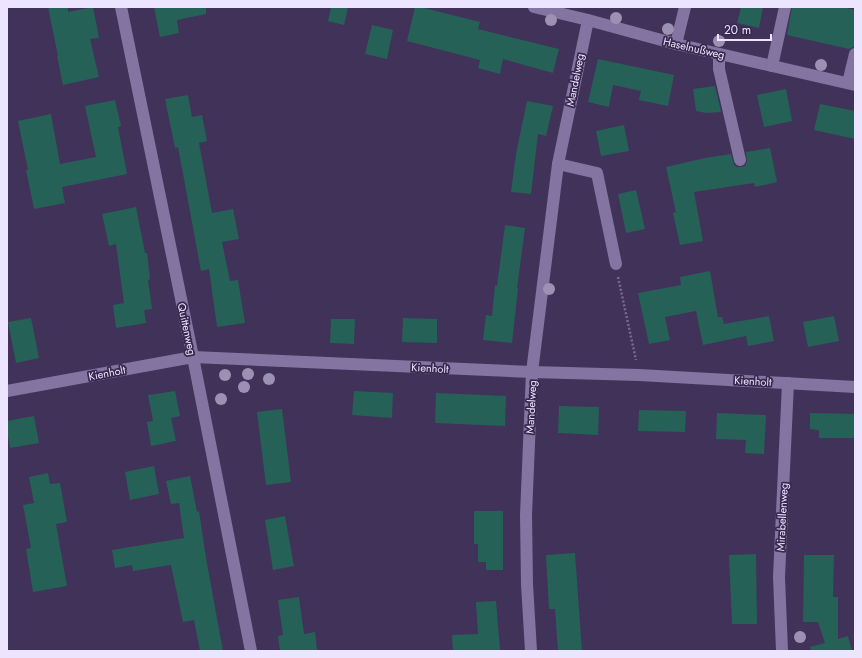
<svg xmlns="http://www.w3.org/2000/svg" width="862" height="658" font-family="Jost,sans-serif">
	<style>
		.building { fill: #256157 }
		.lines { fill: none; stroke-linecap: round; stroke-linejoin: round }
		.path { stroke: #786b8f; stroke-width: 2.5; stroke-dasharray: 2 2; stroke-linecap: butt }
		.minor { stroke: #8374a1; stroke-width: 12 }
		.tree { fill: #9d91b3 }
		.labels { text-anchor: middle; stroke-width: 3.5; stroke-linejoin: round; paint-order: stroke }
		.street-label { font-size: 11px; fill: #ede5ff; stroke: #37284f }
	</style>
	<rect width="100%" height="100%" fill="#41325a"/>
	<g class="building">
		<polygon points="48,7 68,7 68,12 93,7 99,38 90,39 99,77 63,85 57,56 58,56"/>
		<polygon points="154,7 206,7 206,14 177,20 179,33 160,37"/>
		<polygon points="331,7 348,7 344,25 328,21"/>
		<polygon points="415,7 420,7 480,22 478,29 559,49 553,73 503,59 500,74 478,68 480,60 407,41"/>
		<polygon points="741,7 763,7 759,28 737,23"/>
		<polygon points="792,7 842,7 855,10 855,47 853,47 849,49 787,35"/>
		<polygon points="372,25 393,30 387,59 365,54"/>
		<polygon points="598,59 674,75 668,106 639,100 641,91 613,85 609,107 588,102"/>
		<polygon points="715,86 721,112 706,113 696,111 693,89"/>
		<polygon points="786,89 792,121 764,127 757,95"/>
		<polygon points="188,95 192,117 202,115 207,141 199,143 212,213 233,209 239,239 222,242 230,281 238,280 245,323 217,327 209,269 201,271 191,217 178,147 175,148 165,99"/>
		<polygon points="115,100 121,126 118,127 127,174 62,187 65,203 34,209 26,170 28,170 18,121 51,114 60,164 96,157 85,106"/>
		<polygon points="527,101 553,106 546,136 538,134 531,194 511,192 516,154"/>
		<polygon points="820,104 855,111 855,139 814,130"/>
		<polygon points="624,125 629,151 601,156 596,131"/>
		<polygon points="770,148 777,182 755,187 754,183 694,192 703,241 680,245 673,213 676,212 666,167 705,158 731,154 734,165 737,167 741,167 745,166 747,162 746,152"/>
		<polygon points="636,190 645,229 626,233 618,194"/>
		<polygon points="136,207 145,253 147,253 150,279 148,280 152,309 144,310 146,323 116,328 113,305 124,303 116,244 109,246 102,214"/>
		<polygon points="505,225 525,228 517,288 518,288 512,343 483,340 486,315 492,316 495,285 497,286"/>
		<polygon points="710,271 718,317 722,317 724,324 769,316 774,341 748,346 746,336 703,345 696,311 665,317 670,340 649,344 638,293 681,285 680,277"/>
		<polygon points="834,316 839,341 808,347 803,322"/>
		<polygon points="31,318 39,358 16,363 8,322"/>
		<polygon points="403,318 437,319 437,343 402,342"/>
		<polygon points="331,319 355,319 354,344 330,343"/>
		<polygon points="175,391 180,416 171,418 176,441 151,446 147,422 153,421 148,395"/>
		<polygon points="354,391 393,393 392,418 352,415"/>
		<polygon points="436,393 506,396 505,426 435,423"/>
		<polygon points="559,406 599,407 598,435 558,433"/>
		<polygon points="282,409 291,482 266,485 257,412"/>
		<polygon points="639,410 686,411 685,432 638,431"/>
		<polygon points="717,413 766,415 764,454 745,453 746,440 716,439"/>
		<polygon points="810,413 855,414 855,438 819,438 819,430 810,429"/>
		<polygon points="34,416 39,443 10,448 7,430 7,421"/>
		<polygon points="154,466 159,494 130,500 125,472"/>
		<polygon points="48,473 50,484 60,483 67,522 56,524 67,586 33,592 26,549 31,548 23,505 34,503 29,477"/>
		<polygon points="190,476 197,512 199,511 206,558 223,651 200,651 194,620 183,622 171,565 133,571 132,565 115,568 112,550 184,538 179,503 171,504 166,481"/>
		<polygon points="474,511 503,511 503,570 486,570 486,562 478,562 478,544 474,544"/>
		<polygon points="285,516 294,566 273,570 265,520"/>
		<polygon points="575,553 582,651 558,651 555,609 549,609 546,555"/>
		<polygon points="756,554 757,624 732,624 729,555"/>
		<polygon points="804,555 834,555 833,597 838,597 838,639 848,636 852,651 811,651 810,647 825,643 818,622 803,622"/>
		<polygon points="299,597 304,634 315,632 317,650 310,651 280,651 278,636 283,635 278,600"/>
		<polygon points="496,601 500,650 453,651 452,635 478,634 476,602"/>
	</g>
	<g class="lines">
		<polyline class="path" points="618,277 636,360"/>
		<g class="minor">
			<polyline points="121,7 193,357 251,651"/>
			<polyline points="534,7 588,20 676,44 855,85"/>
			<polyline points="676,44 685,7"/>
			<polyline points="719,54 719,69 740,160"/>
			<polyline points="772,66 785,7"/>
			<polyline points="848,83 855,54"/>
			<polyline points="558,164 597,173 616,264"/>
			<polyline points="7,391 193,357 532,372 639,375 855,387"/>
			<polyline points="531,651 527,584 526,515 532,372 558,164 588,20"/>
			<polyline points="782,651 779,577 788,383"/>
		</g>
	</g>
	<g class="tree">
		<circle cx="616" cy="18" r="6"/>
		<circle cx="551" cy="20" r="6"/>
		<circle cx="668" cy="29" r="6"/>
		<circle cx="719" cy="41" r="6"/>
		<circle cx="821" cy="65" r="6"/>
		<circle cx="549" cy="289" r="6"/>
		<circle cx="248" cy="374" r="6"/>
		<circle cx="225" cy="375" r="6"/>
		<circle cx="269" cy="379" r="6"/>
		<circle cx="244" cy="387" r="6"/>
		<circle cx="221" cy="399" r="6"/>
		<circle cx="800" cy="637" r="6"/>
	</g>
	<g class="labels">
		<g class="street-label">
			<text transform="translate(694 48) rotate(13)" y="4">Haselnußweg</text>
			<text transform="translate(575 80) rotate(-79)" y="4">Mandelweg</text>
			<text transform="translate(187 329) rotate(78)" y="4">Quittenweg</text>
			<text transform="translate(430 368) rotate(3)" y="4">Kienholt</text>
			<text transform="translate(107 373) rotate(-11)" y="4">Kienholt</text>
			<text transform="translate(753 381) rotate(3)" y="4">Kienholt</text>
			<text transform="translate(531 407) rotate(-87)" y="4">Mandelweg</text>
			<text transform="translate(782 517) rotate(-87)" y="4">Mirabellenweg</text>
		</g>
	</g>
	<rect width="862" height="658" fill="none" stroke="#ede5ff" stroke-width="16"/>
	<path d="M718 34v6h53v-6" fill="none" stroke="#ede5ff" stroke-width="2"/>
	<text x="724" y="34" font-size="12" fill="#ede5ff" stroke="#37284f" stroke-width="3" paint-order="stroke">20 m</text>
</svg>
